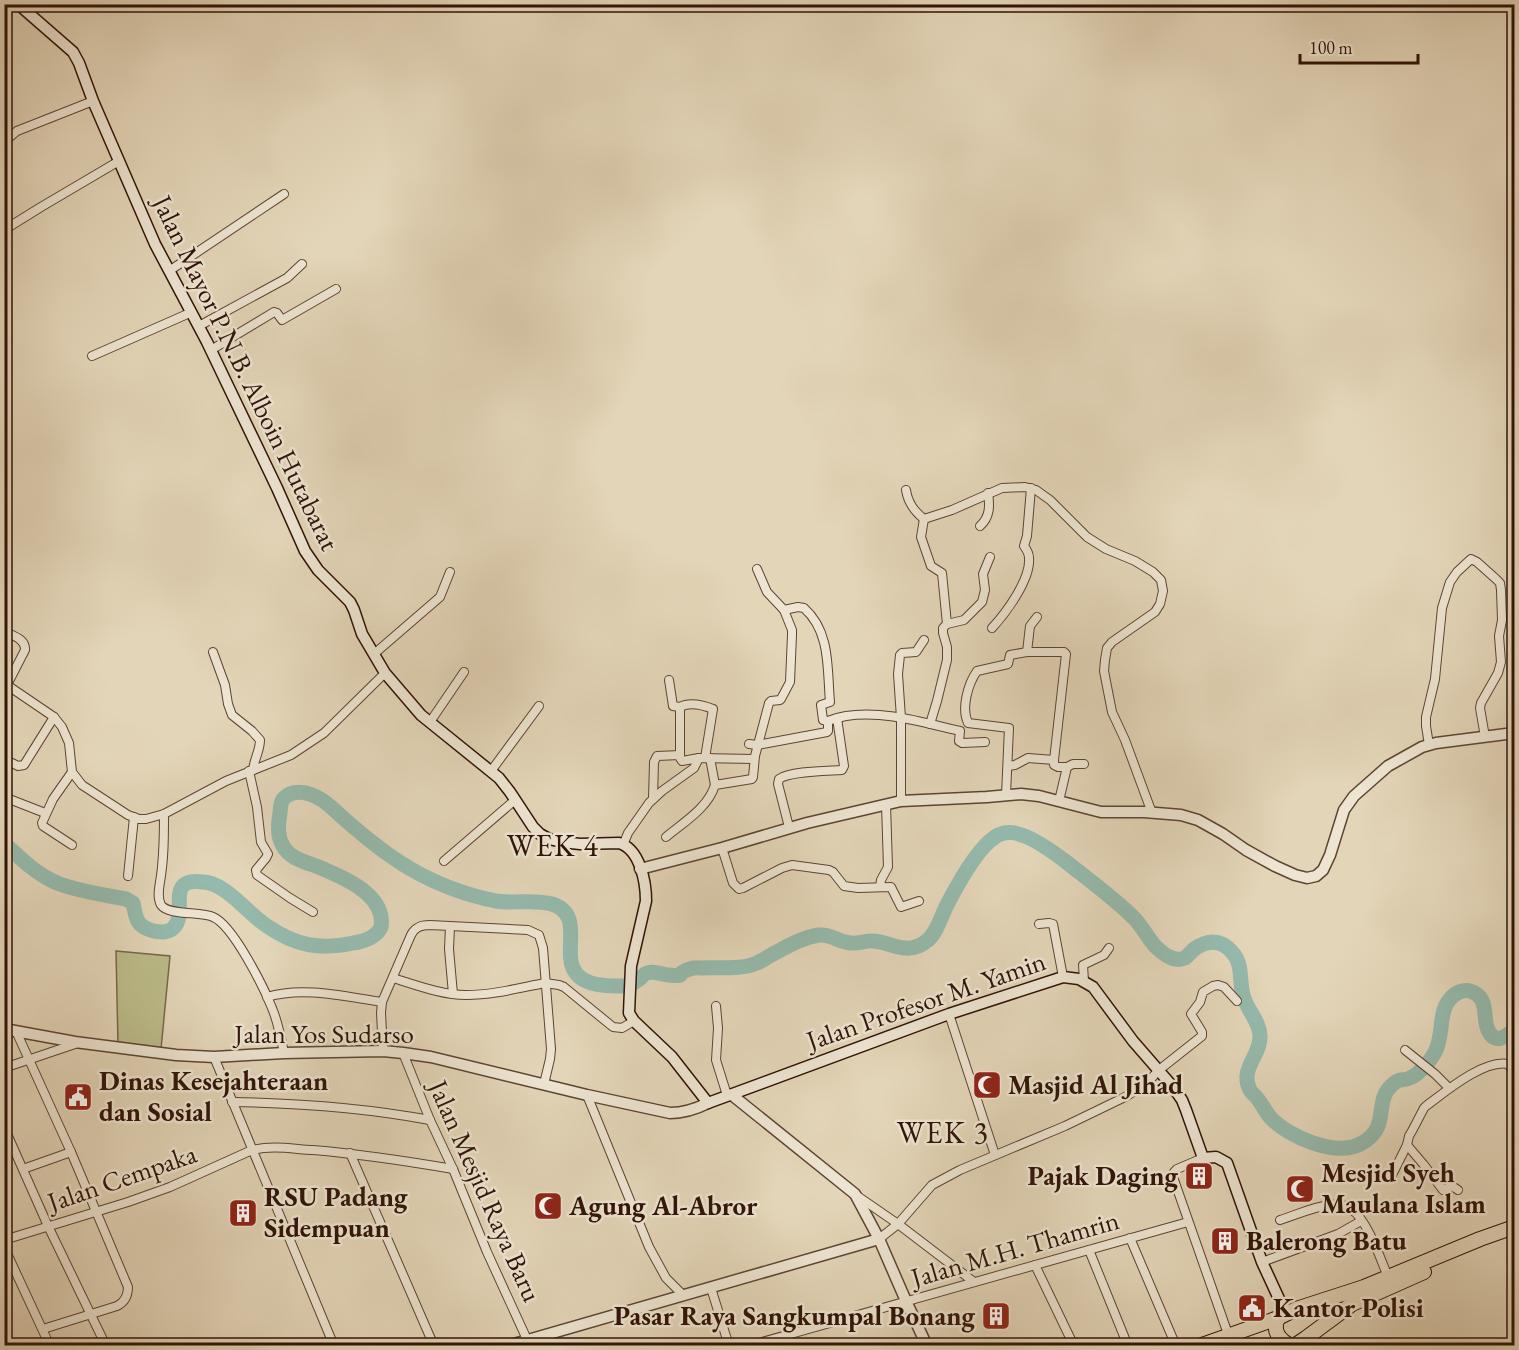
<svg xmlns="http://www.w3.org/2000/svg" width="1519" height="1350" font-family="'EB Garamond',serif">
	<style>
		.green { fill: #bbbb89; stroke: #766748; stroke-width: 1.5 }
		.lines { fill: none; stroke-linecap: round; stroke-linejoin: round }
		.river { stroke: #95b9ac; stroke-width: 15 }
		.minor-casing { stroke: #5d4433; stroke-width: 10 }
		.tertiary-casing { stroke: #5d4433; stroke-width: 13 }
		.secondary-casing { stroke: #301307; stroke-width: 13 }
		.trunk-casing { stroke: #301307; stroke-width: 16 }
		.minor { stroke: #ede4d1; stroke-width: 8 }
		.tertiary { stroke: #ede4d1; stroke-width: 10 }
		.secondary { stroke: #ede4d1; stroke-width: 10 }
		.trunk { stroke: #e3d5b8; stroke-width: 14 }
		.labels { text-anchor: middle; stroke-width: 5; stroke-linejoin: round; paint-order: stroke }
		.street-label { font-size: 27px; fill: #301307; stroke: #ede4d1 }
		.poi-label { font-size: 27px; font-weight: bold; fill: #301307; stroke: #ede4d1; text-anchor: start }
		.quarter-label { font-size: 30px; letter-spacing: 1.5px; fill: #301307; stroke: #ede4d1 }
	</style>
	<rect width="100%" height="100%" fill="#e3d5b8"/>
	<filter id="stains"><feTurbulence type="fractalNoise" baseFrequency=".00333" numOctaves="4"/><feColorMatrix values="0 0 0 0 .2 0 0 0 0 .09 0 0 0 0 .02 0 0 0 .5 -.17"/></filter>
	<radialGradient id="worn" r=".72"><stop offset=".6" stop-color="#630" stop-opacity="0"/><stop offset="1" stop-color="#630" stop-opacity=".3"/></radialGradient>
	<polygon class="green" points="116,951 170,956 161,1049 118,1045"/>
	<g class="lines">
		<path class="river" d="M4 843C20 858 36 874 57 883 78 891 104 895 126 899L133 903C135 910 135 919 140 924 147 931 164 935 172 929 191 915 162 877 203 882 210 882 218 886 224 890 239 900 252 916 267 926 296 946 320 950 353 943 363 942 377 937 381 927 382 923 381 919 381 916 376 891 342 877 321 868 307 862 291 860 283 846 277 836 278 825 280 813 281 804 280 799 290 794 304 788 321 798 331 807 382 854 426 887 496 901 514 904 534 899 552 904 590 916 553 963 584 980 593 985 607 986 617 986 628 986 629 986 638 980 641 978 644 974 647 973 656 970 661 975 669 975 689 977 673 974 690 969 694 967 698 968 701 968 719 967 741 970 757 963 762 961 772 954 777 952 789 945 805 937 819 935 832 934 838 942 851 943 859 944 866 940 874 941 893 943 908 957 928 940 938 931 942 913 949 901 959 882 978 848 995 837 1005 830 1016 832 1027 837 1041 843 1053 852 1065 861 1089 880 1114 898 1135 919 1143 928 1148 938 1155 946 1163 954 1174 963 1185 958 1188 956 1190 953 1193 950 1206 940 1220 938 1232 952 1243 963 1239 980 1243 995 1246 1009 1260 1021 1260 1036 1261 1055 1239 1069 1250 1090 1251 1093 1255 1095 1257 1098 1262 1104 1265 1111 1270 1117 1288 1137 1337 1158 1362 1143 1391 1127 1373 1102 1392 1085 1402 1076 1401 1083 1412 1077 1420 1073 1431 1060 1435 1052 1444 1036 1438 1012 1450 999 1455 993 1463 989 1470 991 1490 997 1482 1017 1488 1030 1495 1045 1506 1037 1514 1029"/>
		<g class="minor-casing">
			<g id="minor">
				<polyline points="4,142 17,131 93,101"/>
				<polyline points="4,230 41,207 119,161"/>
				<polyline points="169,271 284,194"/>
				<polyline points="199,326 287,278 302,264"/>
				<polyline points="211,350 274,312 277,313 282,320 336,289"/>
				<polyline points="92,356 192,312"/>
				<path d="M906 490C908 503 914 511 924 519L952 510 1002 488 1025 487 1036 490 1050 500 1087 537 1106 549 1135 561 1153 572 1161 580 1163 591 1160 604 1155 612 1112 642 1107 648 1105 660 1104 671 1112 712 1125 740 1152 813"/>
				<polyline points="924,519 921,537 931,566 942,573 947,624"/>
				<path d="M980 526C990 517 990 506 988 493"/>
				<path d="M757 569 767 592 784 610 798 607 804 608C831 632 827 669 830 702L821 705 823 720 828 721"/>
				<path d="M992 628C1006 613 1031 579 1029 558 1029 553 1027 550 1024 546L1027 536 1031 488"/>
				<path d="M4 631C13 636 26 639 25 650L7 685"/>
				<path d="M213 652 225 685 228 704 232 715 252 731 260 740C260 751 254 759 253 770"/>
				<polyline points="1027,652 1064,652 1066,654 1054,760 1054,765 1058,767 1067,767 1059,801"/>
				<polyline points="374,654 440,597 450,572"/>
				<polyline points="669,680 673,706 680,707"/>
				<polyline points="4,683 54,717 62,727 69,743 72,772 82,785 128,815 139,819 146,819 164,814 226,781 291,755 324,733 385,673"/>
				<polyline points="430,722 464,672"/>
				<polyline points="930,724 937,701 947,660 947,647 943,633 943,628 947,624 964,620 982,602 985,590 983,574 990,557"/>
				<path d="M749 744 757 745 827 732 828 731V721C834 719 840 717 846 716 884 710 924 723 960 731L959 741 962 743 985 742"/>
				<polyline points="1429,745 1426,726 1426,717 1435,679 1442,608 1450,582 1457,572 1471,559 1477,562 1496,579 1500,583 1501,590 1502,620 1499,636 1501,662 1498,673 1481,703 1480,708 1485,737"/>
				<path d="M699 758 682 761 680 758V707C689 702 703 705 713 709L705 758"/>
				<polyline points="710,758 715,785"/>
				<polyline points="4,759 18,766 24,765 54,717"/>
				<polyline points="1008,766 1015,765 1028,758 1054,760"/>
				<polyline points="1067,767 1073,764 1084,764"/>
				<polyline points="249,771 257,807 261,842 268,854 266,858 256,870 257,875 290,898 313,912"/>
				<polyline points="491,771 539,706"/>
				<polyline points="72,772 53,799 42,823 43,826 72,845"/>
				<path d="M1006 795 1009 728 968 723C961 708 968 684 977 671L1008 664 1010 655 1027 652 1030 626 1037 617"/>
				<polyline points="4,797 45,813"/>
				<polyline points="653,799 654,762 657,756 680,755"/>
				<polyline points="901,801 901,718 898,674 900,655 902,653 916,652 924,640"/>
				<path d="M164 814C164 837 164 859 160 882 159 889 157 898 161 905 169 916 201 911 213 917 233 925 264 988 272 1008 278 1022 281 1038 284 1053"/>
				<path d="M789 827 778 784 779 779C790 771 827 771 842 770L844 766 837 718"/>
				<path d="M666 837C684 822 708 808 715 785L752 779 753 777 755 756 769 703 771 701 780 700 781 699 790 682 792 635V630L784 610"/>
				<polyline points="623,845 628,833 649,803 662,791 694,768 699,758 754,759"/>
				<polyline points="722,848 733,883 739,889 743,888 782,868 792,865 829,870 833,872 844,886 858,888 891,887 901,907 919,901"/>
				<polyline points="444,861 515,800"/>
				<polyline points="128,876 134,817"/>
				<polyline points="880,887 881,880 888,867 886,804"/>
				<polyline points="1039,924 1049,923 1053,924 1063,977"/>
				<polyline points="450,927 449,949 453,994"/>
				<path d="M393 978C416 985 442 995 466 995 493 995 519 988 545 983L559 985 564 987 613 1027 622 1028 634 1021"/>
				<polyline points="1084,981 1083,965 1104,955 1109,948"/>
				<path d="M267 997C304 986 346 997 382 1002"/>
				<polyline points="716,1006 718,1028 716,1060 726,1092 732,1095"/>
				<polyline points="949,1014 995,1155"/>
				<path d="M16 1031 71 1152 128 1287C128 1296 125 1302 117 1306L43 1329"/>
				<polyline points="1405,1050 1435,1074 1449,1088"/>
				<path d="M383 1051 381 1013 382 1002 411 935C415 927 421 925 430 925L528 930 539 935 543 948 551 1049 550 1059 544 1084"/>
				<polyline points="403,1053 430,1120 453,1169 487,1252 530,1346"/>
				<polyline points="214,1057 334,1346"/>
				<polyline points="4,1068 78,1043"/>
				<polyline points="587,1095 649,1247 666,1278 683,1295"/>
				<path d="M232 1102C298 1103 365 1108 430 1120"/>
				<polyline points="4,1127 48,1226 106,1346"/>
				<polyline points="1407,1145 1424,1165 1443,1190 1452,1186 1458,1190"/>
				<polyline points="350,1153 434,1346"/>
				<polyline points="1203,1158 1177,1169 1174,1172 1173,1177 1228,1334"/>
				<polyline points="23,1169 71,1152"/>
				<path d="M1391 1177 1407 1145 1409 1136 1412 1131 1424 1108 1426 1106C1445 1092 1484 1059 1508 1064L1514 1073"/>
				<polyline points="856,1195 898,1224 974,1282"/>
				<path d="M1280 1220C1296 1215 1313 1207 1329 1205 1336 1204 1345 1204 1351 1209 1367 1219 1381 1260 1388 1277"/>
				<polyline points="1130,1238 1176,1346"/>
				<polyline points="879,1239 898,1224 932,1185 960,1170 1065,1126 1125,1097 1146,1084 1159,1070 1202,1036 1202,1032 1191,1014 1200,1002 1203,992 1213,986 1218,985 1224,987 1237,1001"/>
				<path d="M4 1240 128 1202 170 1187 252 1150C272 1145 293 1149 313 1150 360 1154 406 1161 453 1169"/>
				<polyline points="4,1247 50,1346"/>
				<polyline points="1089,1250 1128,1346"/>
				<polyline points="1262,1262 1338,1234 1361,1221"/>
				<polyline points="1035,1265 1074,1346"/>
				<polyline points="711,1288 729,1346"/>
				<polyline points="748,1346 1188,1222"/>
			</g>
		</g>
		<g class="tertiary-casing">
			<g id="tertiary">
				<polyline points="640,869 722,848 807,823 901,801 987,797 1021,794 1039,796 1101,812 1144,812 1181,815 1198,820 1223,834 1246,850 1275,866 1295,875 1307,878 1316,876 1323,870 1330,855 1344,810 1354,796 1388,766 1422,747 1436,743 1514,733"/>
				<path d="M4 1029 75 1042 176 1055 214 1057 284 1053 383 1051 403 1053 431 1057 587 1095 670 1113C684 1113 696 1109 708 1103"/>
				<polyline points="732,1095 855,1194 879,1239 906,1301 927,1346"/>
				<polyline points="507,1346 879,1239"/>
			</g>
		</g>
		<g class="secondary-casing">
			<path id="secondary" d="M18 4 73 52 79 63 93 101 155 244 207 342 277 488 305 551 318 570 350 602 354 610 362 634 385 673 421 715 499 778 510 792 533 827 540 834 549 839 562 842 580 844 619 843C640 849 646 882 646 901L631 966 629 1013 634 1021 672 1057 708 1103 949 1014 1063 977 1079 979 1093 987 1133 1041 1173 1087 1182 1100 1186 1110 1203 1158 1216 1157 1227 1163 1262 1262 1286 1314"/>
		</g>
		<g class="trunk-casing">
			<g id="trunk">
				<path d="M1278 1318C1272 1331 1279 1340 1291 1346"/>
				<polyline points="1199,1346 1278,1318 1296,1309 1364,1287 1480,1239 1514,1227"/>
				<polyline points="1294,1346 1306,1338 1352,1304 1424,1272"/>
			</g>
		</g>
		<use href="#minor" class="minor"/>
		<use href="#tertiary" class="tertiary"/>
		<use href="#secondary" class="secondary"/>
		<use href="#trunk" class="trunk"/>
	</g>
	<defs>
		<g id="mosque-square" transform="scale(1.5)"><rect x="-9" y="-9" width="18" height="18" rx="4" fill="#8f2418" stroke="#ede4d1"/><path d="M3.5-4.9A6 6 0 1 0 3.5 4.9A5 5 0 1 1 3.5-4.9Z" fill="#fff"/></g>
		<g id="civic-square" transform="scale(1.5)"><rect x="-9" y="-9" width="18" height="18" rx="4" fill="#8f2418" stroke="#ede4d1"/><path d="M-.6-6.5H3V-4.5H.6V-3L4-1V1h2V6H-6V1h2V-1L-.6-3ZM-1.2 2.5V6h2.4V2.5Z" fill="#fff"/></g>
		<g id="building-square" transform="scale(1.5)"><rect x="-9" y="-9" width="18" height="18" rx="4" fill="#8f2418" stroke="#ede4d1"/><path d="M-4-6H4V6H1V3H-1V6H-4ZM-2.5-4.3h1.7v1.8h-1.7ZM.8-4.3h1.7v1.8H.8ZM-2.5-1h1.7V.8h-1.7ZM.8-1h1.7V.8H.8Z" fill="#fff"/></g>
	</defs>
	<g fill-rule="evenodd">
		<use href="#mosque-square" x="987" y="1085"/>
		<use href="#civic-square" x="78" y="1097"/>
		<use href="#building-square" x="1199" y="1176"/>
		<use href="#mosque-square" x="1300" y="1189"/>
		<use href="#mosque-square" x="548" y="1206"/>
		<use href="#building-square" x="243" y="1213"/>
		<use href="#building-square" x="1225" y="1241"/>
		<use href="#civic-square" x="1252" y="1308"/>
		<use href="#building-square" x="996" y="1316"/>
	</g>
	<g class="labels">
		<g class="street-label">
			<text transform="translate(246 373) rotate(64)" y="9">Jalan Mayor P.N.B. Alboin Hutabarat</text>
			<text transform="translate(926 1001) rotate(-19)" y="9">Jalan Profesor M. Yamin</text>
			<text x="324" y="1043">Jalan Yos Sudarso</text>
			<text transform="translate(122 1178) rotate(-19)" y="9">Jalan Cempaka</text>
			<text transform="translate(485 1191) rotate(66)" y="9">Jalan Mesjid Raya Baru</text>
			<text transform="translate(1015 1249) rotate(-16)" y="9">Jalan M.H. Thamrin</text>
		</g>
		<g class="poi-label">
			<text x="99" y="1090">Dinas Kesejahteraan<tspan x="99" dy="31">dan Sosial</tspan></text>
			<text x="1008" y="1094">Masjid Al Jihad</text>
			<text x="1321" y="1182">Mesjid Syeh<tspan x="1321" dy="31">Maulana Islam</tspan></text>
			<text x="1178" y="1185" text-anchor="end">Pajak Daging</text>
			<text x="264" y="1206">RSU Padang<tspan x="264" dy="31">Sidempuan</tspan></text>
			<text x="569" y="1215">Agung Al-Abror</text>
			<text x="1246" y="1250">Balerong Batu</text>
			<text x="1273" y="1317">Kantor Polisi</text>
			<text x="975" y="1325" text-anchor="end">Pasar Raya Sangkumpal Bonang</text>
		</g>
		<g class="quarter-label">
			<text x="553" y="856">WEK 4</text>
			<text x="943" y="1143">WEK 3</text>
		</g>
	</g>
	<rect width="1519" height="1350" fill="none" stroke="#e3d5b8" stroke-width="24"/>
	<rect x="6" y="6" width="1507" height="1338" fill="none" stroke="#301307" stroke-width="3"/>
	<rect x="12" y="12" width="1495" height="1326" fill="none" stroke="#301307" stroke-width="1.5"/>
	<path d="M1300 54v9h118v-9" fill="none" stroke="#301307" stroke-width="3"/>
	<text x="1309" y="54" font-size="18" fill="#301307" stroke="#ede4d1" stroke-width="4.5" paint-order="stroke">100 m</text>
	<rect width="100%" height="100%" filter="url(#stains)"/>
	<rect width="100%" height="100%" fill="url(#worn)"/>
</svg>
